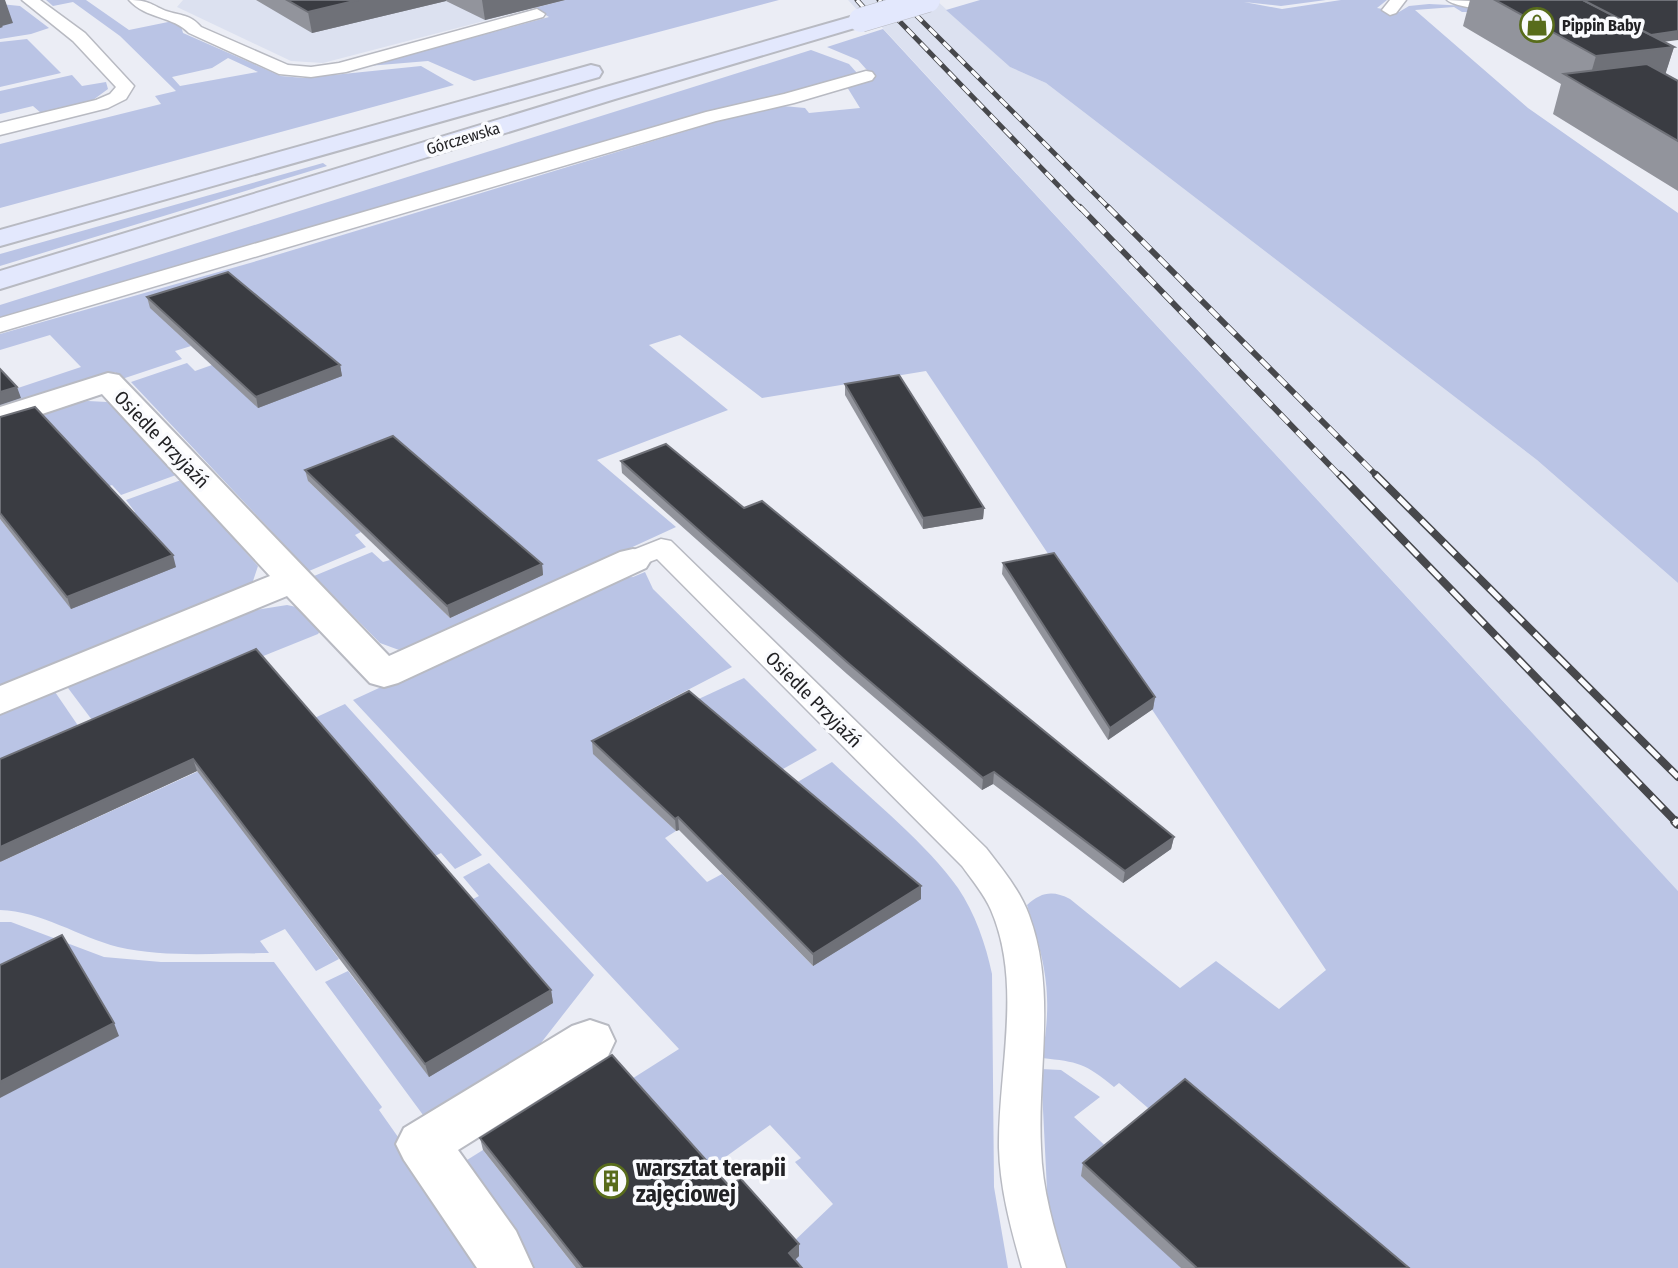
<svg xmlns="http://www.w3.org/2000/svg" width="1678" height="1268" font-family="'Fira Sans Condensed',sans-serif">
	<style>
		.built { fill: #dce1f0 }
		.green { fill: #bac4e5; fill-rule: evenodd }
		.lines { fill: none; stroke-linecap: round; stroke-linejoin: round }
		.lane-casing { stroke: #b8bac2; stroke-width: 3 }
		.street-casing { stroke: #b8bac2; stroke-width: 4 }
		.secondary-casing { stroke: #b8bac2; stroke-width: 4 }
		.lane { fill: #fff; fill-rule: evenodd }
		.street { fill: #fff; fill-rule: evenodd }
		.secondary { fill: #e3e8fd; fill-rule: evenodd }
		.rail-far3-casing { stroke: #47484c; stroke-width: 5 }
		.rail-far2-casing { stroke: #47484c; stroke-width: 6 }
		.rail-far1-casing { stroke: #47484c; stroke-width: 8 }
		.rail-casing { stroke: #47484c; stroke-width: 10 }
		.rail-far3 { stroke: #fafbfe; stroke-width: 3.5; stroke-dasharray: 10; stroke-linecap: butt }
		.rail-far2 { stroke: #fafbfe; stroke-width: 4.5; stroke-dasharray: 12; stroke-linecap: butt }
		.rail-far1 { stroke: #fafbfe; stroke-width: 5; stroke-dasharray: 16; stroke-linecap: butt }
		.rail { stroke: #fafbfe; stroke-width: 7; stroke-dasharray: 20; stroke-linecap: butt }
		.secondary-bridge-casing { stroke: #b8bac2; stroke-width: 25; stroke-linecap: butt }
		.secondary-bridge { stroke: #e3e8fd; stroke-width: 24 }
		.wall { fill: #92949c }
		.shaded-wall { fill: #6f7178 }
		.building { fill: #3a3c42; stroke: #6f7178; stroke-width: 2 }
		.labels { text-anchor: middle; stroke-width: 7; stroke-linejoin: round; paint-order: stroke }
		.far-poi-label { font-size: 16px; font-weight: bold; fill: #222225; stroke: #fafbfe; text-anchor: start }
		.far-street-label { font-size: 16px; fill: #222225; stroke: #fafbfe }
		.street-label { font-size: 19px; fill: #222225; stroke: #fafbfe }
		.near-poi-label { font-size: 23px; font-weight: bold; fill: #222225; stroke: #fafbfe; text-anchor: start }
	</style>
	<rect width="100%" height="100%" fill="#ebedf5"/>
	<g class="built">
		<polygon points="183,0 516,0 534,8 323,63 291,61 177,7"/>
		<polygon points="848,0 936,0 1010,67 1046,83 1537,460 1678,583 1678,891 879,24 871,25"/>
	</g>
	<g class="green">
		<path d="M46 0H86L129 30 173 21 181 26 183 33 281 76 304 78 421 66 454 85 0 208V144L161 104 155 96 176 91 120 36 73 2 53 6ZM228 58 258 72 180 86 172 77 212 68Z"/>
		<polygon points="565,0 779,0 474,81 428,61 368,66 549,17 534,8"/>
		<polygon points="980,0 1326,0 1281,6 1244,2 1282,9 1341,0 1387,0 1377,8 1399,12 1409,6 1429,4 1468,6 1469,12 1462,12 1454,7 1415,10 1528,108 1678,213 1678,583 1537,460 1046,83 1010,67 946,10"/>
		<polygon points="0,4 20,6 49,28 31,34 0,39"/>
		<path d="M883 29 1678 891V1268H1390L1155 1114 1119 1083 1114 1087C1085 1063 1078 1062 1042 1058 1053 993 1046 967 1027 905 1041 892 1053 890 1070 899L1180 988 1216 961 1279 1009 1326 970 926 371 762 398 680 335 649 345 728 410 597 460 676 527 411 649 399 650 380 643 314 576 372 552 383 562 390 560 450 618 543 575 308 481 361 532 355 535 366 547 309 571 131 382 187 363 195 371 212 365 150 308 191 346 175 351 182 359 122 379 115 372 0 410V394L81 367 50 335 0 350V334L250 263 762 108 783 106 805 108 809 113 860 108 847 87 874 78 858 60 827 47Z"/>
		<polygon points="27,39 61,73 0,87 0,42"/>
		<polygon points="811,50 849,64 857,73 0,321 0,305"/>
		<polygon points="72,75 82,86 106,82 108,89 93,100 41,113 33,106 0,114 0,91"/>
		<polygon points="323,163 327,166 0,266 0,254"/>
		<polygon points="88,401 107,402 115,406 176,475 121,495 112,485 104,488 0,424 64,403"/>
		<polygon points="181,480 258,566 253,581 245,588 0,691 0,519 72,609 128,514 135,512 126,500"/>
		<path d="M645 572 653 589 732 667 626 722 636 732 594 754 676 831 665 838 707 882 722 874 813 966 789 787 832 762C872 800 927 844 958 888 975 913 986 945 992 974L994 1187 1008 1268H792L790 1245 833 1204 795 1162 801 1158 770 1125 706 1171 627 1082 679 1049 353 700 617 578 633 577Z"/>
		<polygon points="287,605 301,608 320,631 318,634 95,724 65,684 244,612"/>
		<polygon points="744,678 817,750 774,774 690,703"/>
		<polygon points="53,689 81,730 0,774 0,711"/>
		<path d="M345 704 482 855 455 869 441 853 431 858 246 835 339 959 316 971 285 929 260 941 269 953C220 953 166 958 118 947 79 937 41 911 0 910V862Z"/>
		<polygon points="489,863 594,975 530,1057 426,1119 325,982 348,971 429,1076 553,1003 467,902 479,896 463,877"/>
		<polygon points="0,922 11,922 104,957 161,962 274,962 382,1107 379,1110 410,1154 483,1268 0,1268"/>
		<polygon points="1041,1069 1061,1070 1100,1097 1074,1117 1111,1151 1181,1268 1063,1268 1048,1210"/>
		<polygon points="483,1150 576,1268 527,1268 459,1165"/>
	</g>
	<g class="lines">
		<g class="lane-casing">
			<g id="lane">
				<polygon points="22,0 40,0 85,33 134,86 126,99 108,108 0,135 0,123 96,100 110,94 116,87 73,41"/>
				<path d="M129 0C148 0 150 4 166 11 181 16 190 14 201 27L288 65 311 67 339 63 537 9 545 14 543 17 346 72 311 77 279 74 189 33C173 16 146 19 129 0Z"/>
				<polygon points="1390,0 1406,0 1396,13 1390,15 1382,10"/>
				<path d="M1447 0 1514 3 1516 6C1508 14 1456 8 1447 0Z"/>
				<polygon points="866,71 872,72 875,76 872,80 794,103 716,121 0,332 0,318 706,112 784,94"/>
				<path d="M661 539 671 541 986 848C1002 869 1020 890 1029 915 1057 990 1037 1071 1041 1148 1042 1189 1054 1229 1066 1268H1022C1011 1229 1000 1189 999 1148 998 1071 1023 984 991 910 984 894 972 880 962 866L657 559 633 568 623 566 619 560 623 554Z"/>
			</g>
		</g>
		<g class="street-casing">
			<g id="street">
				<polygon points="108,373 119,375 389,656 620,552 633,549 646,552 651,560 646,568 398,683 384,687 370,683 287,596 0,714 0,686 270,576 102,394 0,428 0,407"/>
				<polygon points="590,1020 608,1026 615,1041 608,1056 458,1150 516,1231 533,1268 477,1268 404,1160 396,1144 404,1128 572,1026"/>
			</g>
		</g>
		<g class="secondary-casing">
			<g id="secondary">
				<polygon points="861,14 868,16 872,20 868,24 615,99 0,289 0,271 599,89"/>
				<polygon points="591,65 599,67 602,72 599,77 0,246 0,230"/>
			</g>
		</g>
		<use href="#lane" class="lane"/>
		<use href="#street" class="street"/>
		<use href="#secondary" class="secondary"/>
		<g class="rail-far3-casing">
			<g id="rail-far3">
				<polyline points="857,0 874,19"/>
				<polyline points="879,0 1081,209"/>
				<polyline points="901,0 1110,209"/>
			</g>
		</g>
		<g class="rail-far2-casing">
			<g id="rail-far2">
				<polyline points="1080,207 1341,477"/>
				<polyline points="1108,207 1378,477"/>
			</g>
		</g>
		<g class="rail-far1-casing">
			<g id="rail-far1">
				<polyline points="1340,475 1677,823"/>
				<polyline points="1376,475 1678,777"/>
			</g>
		</g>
		<g class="rail-casing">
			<polyline id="rail" points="1675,821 1678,824"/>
		</g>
		<use href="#rail-far3" class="rail-far3"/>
		<use href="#rail-far2" class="rail-far2"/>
		<use href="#rail-far1" class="rail-far1"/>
		<use href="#rail" class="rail"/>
		<g class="secondary-bridge-casing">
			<polyline id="secondary-bridge" points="861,20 928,0"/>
		</g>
		<use href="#secondary-bridge" class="secondary-bridge"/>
	</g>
	<g class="wall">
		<polygon points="256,0 565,0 485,20 446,1 312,33"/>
		<polygon points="1470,0 1678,0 1663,42 1674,47 1665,74 1678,81 1678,191 1553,114 1561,84 1463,26"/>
		<polygon points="147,297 340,365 342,376 258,408 150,308"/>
		<polygon points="845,384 984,508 983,519 923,529 845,395"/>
		<polygon points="0,417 176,567 71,609 0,519"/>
		<polygon points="621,461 744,508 1174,837 1171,849 1123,883 993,784 982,790 847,674 622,473"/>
		<polygon points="305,470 542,564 543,575 450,618 308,481"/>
		<polygon points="1003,563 1155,697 1153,709 1108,740 1002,574"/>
		<polygon points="256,649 551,990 553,1003 429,1077 197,771 0,862"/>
		<polygon points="592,741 921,899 813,966 679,830 676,831 593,754"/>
		<polygon points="480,1138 730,1187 799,1256 795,1260 802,1268 576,1268 483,1150"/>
		<polygon points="1083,1163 1409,1268 1181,1268 1081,1176"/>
	</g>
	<g class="shaded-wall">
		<polygon points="0,0 5,0 13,23 2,26 3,27 0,28"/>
		<polygon points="358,0 446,0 446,1 312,33 308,12"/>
		<polygon points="482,0 565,0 485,20"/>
		<polygon points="1678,31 1678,40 1624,47 1626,38"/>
		<polygon points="1674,47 1661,88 1587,87 1596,56"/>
		<polygon points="340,365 342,376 258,408 256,397"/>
		<polygon points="17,387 21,398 0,405 0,392"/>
		<polygon points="984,508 983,519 923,529 923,518"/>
		<polygon points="173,555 176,567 71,609 67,597"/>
		<polygon points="542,564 543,575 450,618 447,606"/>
		<polygon points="1155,697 1153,709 1108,740 1110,728"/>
		<polygon points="193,759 197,771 0,862 0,847"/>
		<polygon points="994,772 993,784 982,790 983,778"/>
		<polygon points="678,817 679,830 676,831 675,819"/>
		<polygon points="1174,837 1171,849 1123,883 1125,871"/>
		<polygon points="921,886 921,899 813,966 813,954"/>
		<polygon points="551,990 553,1003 429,1077 425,1064"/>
		<polygon points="114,1023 119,1036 0,1098 0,1082"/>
		<polygon points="799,1244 799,1256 789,1265 789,1253"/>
	</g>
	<g class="building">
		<polygon points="287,0 358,0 308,12"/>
		<polygon points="1495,0 1583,0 1674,47 1596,56"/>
		<polygon points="1583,0 1678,0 1678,31 1651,35"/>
		<polygon points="1647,64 1678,81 1678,141 1564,74"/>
		<polygon points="228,272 340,365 256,397 147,297"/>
		<polygon points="0,369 17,387 0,392"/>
		<polygon points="899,375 984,508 923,518 845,384"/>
		<polygon points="35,407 173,555 67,597 0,513 0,417"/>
		<polygon points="393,436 542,564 447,606 305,470"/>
		<polygon points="666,444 744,508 762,501 1174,837 1125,871 994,772 983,778 847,662 621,461"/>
		<polygon points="1054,553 1155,697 1110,728 1003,563"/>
		<polygon points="256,649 551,990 425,1064 193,759 0,847 0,759"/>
		<polygon points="689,691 921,886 813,954 678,817 675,819 592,741"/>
		<polygon points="62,935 114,1023 0,1082 0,965"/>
		<polygon points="612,1055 730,1187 740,1178 799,1244 789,1253 802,1268 583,1268 480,1138"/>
		<polygon points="1185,1079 1409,1268 1197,1268 1083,1163"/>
	</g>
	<defs>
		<g id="shop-ring" transform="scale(1.75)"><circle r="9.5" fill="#fafbfe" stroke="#586c1b" stroke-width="1.5"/><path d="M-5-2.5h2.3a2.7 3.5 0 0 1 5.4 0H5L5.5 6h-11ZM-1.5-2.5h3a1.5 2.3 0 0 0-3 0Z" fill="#586c1b"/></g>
		<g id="building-ring" transform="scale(1.75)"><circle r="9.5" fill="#fafbfe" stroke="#586c1b" stroke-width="1.5"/><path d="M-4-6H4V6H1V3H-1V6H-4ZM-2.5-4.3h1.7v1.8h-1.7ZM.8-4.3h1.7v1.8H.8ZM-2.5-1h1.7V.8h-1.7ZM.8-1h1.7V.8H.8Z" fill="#586c1b"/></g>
	</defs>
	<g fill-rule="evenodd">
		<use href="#shop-ring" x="1537" y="25"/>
		<use href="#building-ring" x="611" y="1181"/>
	</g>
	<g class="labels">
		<g class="far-poi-label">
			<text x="1562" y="31">Pippin Baby</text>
		</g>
		<g class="far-street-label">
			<text transform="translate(463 138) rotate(-17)" y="6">Górczewska</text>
		</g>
		<g class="street-label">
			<text transform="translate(162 439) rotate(46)" y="7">Osiedle Przyjaźń</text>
			<text transform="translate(814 699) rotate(45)" y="7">Osiedle Przyjaźń</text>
		</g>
		<g class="near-poi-label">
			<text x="636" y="1176">warsztat terapii<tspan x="636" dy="26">zajęciowej</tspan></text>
		</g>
	</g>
</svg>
